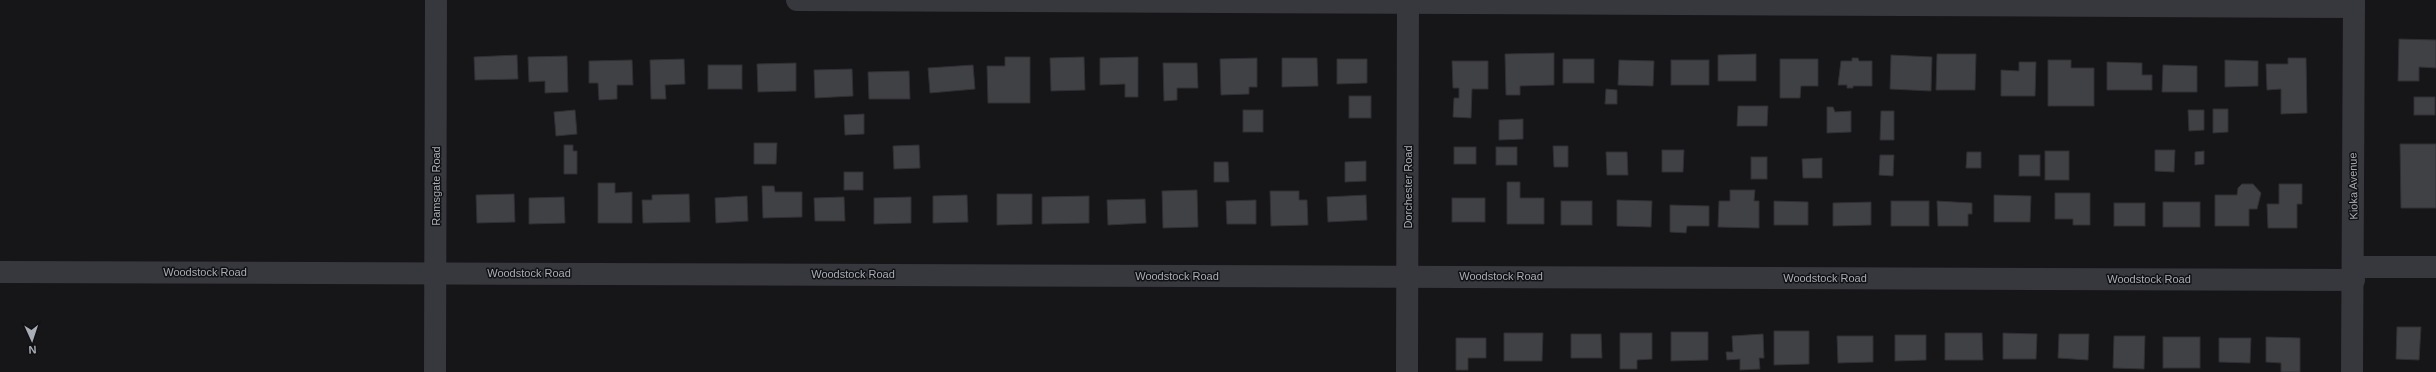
<svg xmlns="http://www.w3.org/2000/svg" width="2436" height="372" font-family="Helvetica,sans-serif">
	<style>
		.building { fill: #404145; stroke: #303034 }
		.lines { fill: none; stroke-linecap: round; stroke-linejoin: round }
		.minor { stroke: #37383d; stroke-width: 22 }
		.labels { text-anchor: middle; stroke-width: 3; stroke-linejoin: round; paint-order: stroke }
		.street-label { font-size: 11px; fill: #a8adb8; stroke: #111113 }
	</style>
	<rect width="100%" height="100%" fill="#161618"/>
	<g class="building">
		<polygon points="2399,39 2436,40 2436,68 2419,67 2419,81 2398,81"/>
		<polygon points="1554,53 1554,85 1520,86 1520,95 1506,95 1505,54"/>
		<polygon points="1756,54 1756,81 1718,81 1718,55"/>
		<polygon points="1937,54 1976,54 1975,90 1936,90"/>
		<polygon points="517,55 518,79 475,80 474,57"/>
		<polygon points="1891,55 1932,57 1931,91 1890,89"/>
		<polygon points="567,56 568,92 545,93 545,81 529,82 528,57"/>
		<polygon points="1005,57 1030,57 1030,103 988,103 987,66 1005,66"/>
		<polygon points="1084,57 1085,90 1051,91 1050,58"/>
		<polygon points="1138,57 1138,97 1125,97 1125,84 1100,85 1100,58"/>
		<polygon points="1257,58 1257,87 1249,87 1249,94 1221,95 1220,59"/>
		<polygon points="1282,58 1317,58 1318,86 1282,87"/>
		<polygon points="1852,58 1858,58 1859,61 1872,61 1872,86 1853,86 1853,88 1847,88 1847,85 1838,85 1841,61 1852,61"/>
		<polygon points="2288,58 2306,58 2307,113 2281,114 2281,89 2267,90 2266,64 2288,64"/>
		<polygon points="684,59 685,84 665,85 666,99 651,99 650,60"/>
		<polygon points="1337,59 1367,59 1367,83 1337,84"/>
		<rect x="1563" y="59" width="31" height="24"/>
		<polygon points="1780,59 1818,59 1818,86 1801,86 1800,98 1780,98"/>
		<polygon points="632,60 633,85 617,85 617,99 599,100 598,83 589,83 589,61"/>
		<polygon points="1619,60 1654,61 1653,86 1618,85"/>
		<rect x="1671" y="60" width="38" height="25"/>
		<polygon points="2048,60 2071,60 2071,68 2094,68 2094,106 2048,106"/>
		<polygon points="2225,60 2258,61 2258,86 2225,87"/>
		<polygon points="1452,61 1488,61 1488,89 1472,89 1471,118 1453,117 1454,98 1459,98 1459,88 1453,88"/>
		<polygon points="2019,62 2036,62 2035,96 2001,96 2001,70 2019,71"/>
		<polygon points="2107,62 2142,63 2142,75 2152,75 2152,90 2107,90"/>
		<polygon points="796,63 796,91 758,92 757,64"/>
		<polygon points="1163,63 1197,63 1198,88 1177,88 1177,100 1164,101"/>
		<rect x="708" y="65" width="34" height="24"/>
		<polygon points="973,65 975,89 930,93 928,68"/>
		<polygon points="2163,65 2197,66 2197,92 2162,92"/>
		<polygon points="852,69 853,96 815,98 814,70"/>
		<polygon points="909,71 910,99 869,99 868,72"/>
		<polygon points="1606,89 1617,90 1617,104 1605,104"/>
		<rect x="1349" y="96" width="22" height="22"/>
		<rect x="2414" y="97" width="21" height="18"/>
		<polygon points="1738,106 1768,106 1767,126 1737,126"/>
		<polygon points="1827,107 1833,107 1835,112 1851,111 1851,132 1827,133"/>
		<polygon points="2213,109 2228,109 2228,132 2213,133"/>
		<polygon points="575,110 577,134 556,136 554,112"/>
		<rect x="1243" y="110" width="20" height="22"/>
		<polygon points="2188,110 2204,110 2204,130 2189,131"/>
		<polygon points="1881,111 1894,111 1894,140 1880,140"/>
		<polygon points="864,114 864,134 845,135 844,115"/>
		<polygon points="1523,119 1523,139 1499,140 1499,120"/>
		<polygon points="754,143 777,143 776,164 754,164"/>
		<polygon points="2400,144 2436,144 2436,208 2401,208"/>
		<polygon points="564,145 573,145 573,151 577,151 577,174 564,174"/>
		<polygon points="919,145 920,168 894,169 893,146"/>
		<polygon points="1553,146 1568,146 1568,167 1554,167"/>
		<rect x="1454" y="147" width="22" height="17"/>
		<rect x="1496" y="147" width="21" height="18"/>
		<polygon points="1662,150 1684,150 1683,172 1662,172"/>
		<polygon points="2155,150 2175,150 2174,172 2155,171"/>
		<rect x="2045" y="151" width="24" height="29"/>
		<polygon points="2204,151 2204,164 2195,165 2195,152"/>
		<polygon points="1606,152 1627,152 1628,175 1607,175"/>
		<polygon points="1967,152 1981,152 1981,168 1966,168"/>
		<polygon points="1880,155 1894,155 1893,176 1879,175"/>
		<rect x="2019" y="155" width="21" height="21"/>
		<rect x="1751" y="157" width="16" height="22"/>
		<polygon points="1822,158 1822,178 1803,178 1802,159"/>
		<polygon points="1366,161 1366,181 1345,182 1345,162"/>
		<polygon points="1214,162 1228,162 1229,182 1214,182"/>
		<rect x="844" y="172" width="19" height="18"/>
		<polygon points="1507,182 1520,182 1520,198 1544,198 1544,224 1507,224"/>
		<polygon points="598,183 615,183 615,193 632,192 632,223 598,223"/>
		<polygon points="2242,184 2253,184 2261,193 2257,209 2249,209 2249,226 2215,226 2215,195 2237,195 2238,188"/>
		<polygon points="2279,184 2302,184 2302,204 2297,204 2297,228 2268,228 2267,204 2279,204"/>
		<polygon points="762,186 774,186 775,192 802,192 802,217 763,218"/>
		<polygon points="1197,190 1198,227 1163,228 1162,191"/>
		<polygon points="1730,190 1755,190 1754,201 1759,201 1759,228 1718,227 1719,201 1730,201"/>
		<polygon points="1270,191 1299,191 1299,200 1307,200 1308,225 1271,226"/>
		<polygon points="2055,193 2090,193 2090,225 2073,225 2073,219 2055,219"/>
		<polygon points="514,194 515,222 477,223 476,195"/>
		<polygon points="689,194 690,222 643,223 642,200 652,200 652,195"/>
		<polygon points="997,194 1032,194 1032,224 997,225"/>
		<polygon points="967,195 968,222 933,223 933,196"/>
		<polygon points="1366,195 1367,220 1328,222 1327,197"/>
		<polygon points="1994,195 2031,196 2030,222 1994,222"/>
		<polygon points="747,196 748,221 716,223 715,198"/>
		<polygon points="1089,196 1089,223 1042,224 1042,197"/>
		<polygon points="564,197 565,223 529,224 529,198"/>
		<polygon points="844,197 845,221 815,221 814,198"/>
		<polygon points="911,197 911,223 874,224 874,198"/>
		<rect x="1452" y="198" width="33" height="24"/>
		<polygon points="1145,199 1146,223 1108,225 1107,200"/>
		<polygon points="1256,200 1256,224 1227,224 1226,201"/>
		<polygon points="1617,200 1652,201 1651,227 1617,226"/>
		<rect x="1561" y="201" width="31" height="24"/>
		<polygon points="1774,201 1808,202 1808,225 1774,225"/>
		<rect x="1891" y="201" width="38" height="25"/>
		<polygon points="1937,201 1972,203 1972,214 1968,214 1968,226 1938,226"/>
		<polygon points="1871,202 1871,225 1833,226 1833,203"/>
		<rect x="2163" y="202" width="37" height="25"/>
		<rect x="2114" y="203" width="31" height="23"/>
		<polygon points="1670,205 1709,206 1709,226 1687,226 1686,233 1670,232"/>
		<polygon points="2397,327 2421,327 2419,360 2396,359"/>
		<polygon points="1774,331 1809,331 1809,364 1774,365"/>
		<polygon points="1671,332 1708,332 1708,360 1671,361"/>
		<polygon points="1504,333 1543,333 1542,361 1504,361"/>
		<polygon points="1620,333 1652,333 1652,359 1637,360 1637,369 1620,369"/>
		<polygon points="1945,333 1982,333 1983,360 1945,360"/>
		<polygon points="2003,333 2037,334 2036,359 2003,359"/>
		<polygon points="1571,334 1601,334 1602,358 1571,358"/>
		<polygon points="1763,334 1764,358 1759,358 1760,369 1740,370 1740,359 1727,360 1726,352 1733,352 1732,336"/>
		<polygon points="2059,334 2089,334 2088,360 2058,358"/>
		<polygon points="1895,335 1926,335 1926,360 1895,361"/>
		<polygon points="1837,336 1873,336 1873,362 1838,363"/>
		<polygon points="2114,336 2145,336 2144,369 2113,368"/>
		<rect x="2163" y="337" width="37" height="31"/>
		<polygon points="2266,337 2300,338 2300,372 2281,372 2281,363 2266,362"/>
		<polygon points="1456,338 1486,338 1486,358 1468,358 1468,370 1456,370"/>
		<polygon points="2219,338 2251,338 2250,363 2219,362"/>
	</g>
	<g class="lines">
		<g class="minor">
			<polyline points="797,0 2354,7"/>
			<polyline points="2354,267 2436,267"/>
			<polyline points="0,272 2354,280"/>
			<polyline points="435,372 436,0"/>
			<polyline points="1407,372 1408,1"/>
			<polyline points="2352,372 2354,0"/>
		</g>
	</g>
	<g class="labels">
		<g class="street-label">
			<text transform="translate(436 186) rotate(-90)" y="4">Ramsgate Road</text>
			<text transform="translate(2353 186) rotate(-91)" y="4">Kioka Avenue</text>
			<text transform="translate(1408 187) rotate(-90)" y="4">Dorchester Road</text>
			<text x="205" y="276">Woodstock Road</text>
			<text x="529" y="277">Woodstock Road</text>
			<text x="853" y="278">Woodstock Road</text>
			<text x="1177" y="280">Woodstock Road</text>
			<text x="1501" y="280">Woodstock Road</text>
			<text x="1825" y="282">Woodstock Road</text>
			<text x="2149" y="283">Woodstock Road</text>
		</g>
	</g>
	<g transform="translate(32 340) rotate(177)" stroke="#111113" stroke-width="3" paint-order="stroke">
	<path d="M0-3L7 15L0 10L-7 15Z" fill="#a8adb8"/>
	<text y="-6" font-size="11" font-weight="bold" text-anchor="middle" fill="#a8adb8">N</text>
	</g>
</svg>
